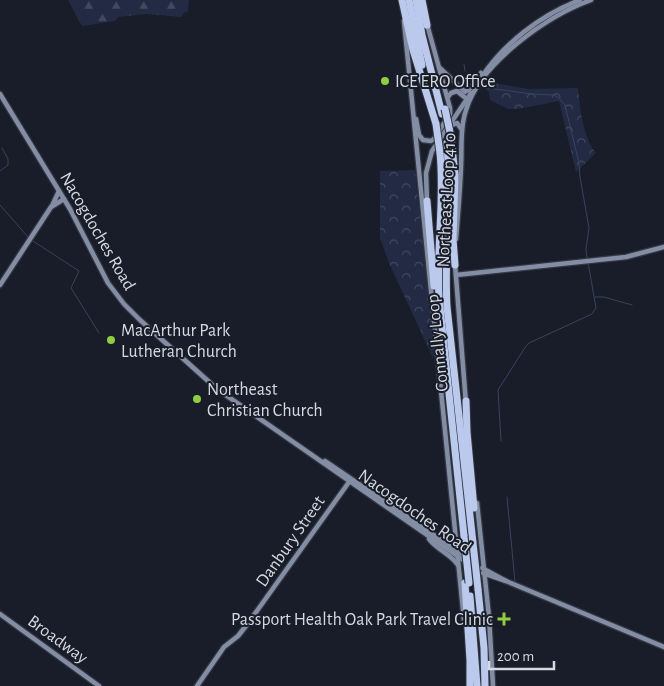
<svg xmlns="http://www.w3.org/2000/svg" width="664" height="686" font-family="'Alegreya Sans',sans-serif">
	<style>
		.forest { fill: url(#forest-firs) }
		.park { fill: url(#park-crowns) }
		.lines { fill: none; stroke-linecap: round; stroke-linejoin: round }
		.stream { stroke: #384360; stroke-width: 1 }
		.secondary-casing { stroke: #333743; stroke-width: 7 }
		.highway-casing { stroke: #333743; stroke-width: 9 }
		.secondary { stroke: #838da3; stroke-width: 4.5 }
		.highway { stroke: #bac9ec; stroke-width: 7 }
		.highway-bridge-casing { stroke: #333743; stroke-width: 9; stroke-linecap: butt }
		.highway-bridge { stroke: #bac9ec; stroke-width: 7 }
		.poi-dot { fill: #91cd40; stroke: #191d29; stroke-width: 2 }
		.labels { text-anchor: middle; stroke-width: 4; stroke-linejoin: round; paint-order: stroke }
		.poi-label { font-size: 18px; fill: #d5d9e0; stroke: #191d29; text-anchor: start }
		.street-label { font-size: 18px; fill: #d5d9e0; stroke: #191d29 }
	</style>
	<defs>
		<pattern id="forest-firs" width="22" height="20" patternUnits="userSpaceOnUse" patternTransform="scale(1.25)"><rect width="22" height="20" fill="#222b43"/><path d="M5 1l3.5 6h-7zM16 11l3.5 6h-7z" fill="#41495e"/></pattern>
		<pattern id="park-crowns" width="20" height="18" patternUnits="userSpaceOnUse" patternTransform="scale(1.25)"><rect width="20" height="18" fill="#222b43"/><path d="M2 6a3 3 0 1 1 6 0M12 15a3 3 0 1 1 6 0" fill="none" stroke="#41495e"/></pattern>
	</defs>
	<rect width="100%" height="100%" fill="#191d29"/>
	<polygon class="forest" points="68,0 189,0 188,12 185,12 181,17 146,14 118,17 115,21 82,26"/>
	<g class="park">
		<path d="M487 82 529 89 578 88C580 108 583 138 596 153L576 172 559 101 518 109H508L490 100 489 92 483 88Z"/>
		<polygon points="415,170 434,347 433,358 389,263 380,238 380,171"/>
	</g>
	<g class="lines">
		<g class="stream">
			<polyline points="464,64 465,71"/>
			<polyline points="467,81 470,85"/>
			<polyline points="480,87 532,94 554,95 559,98 565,105 579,163 580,177 589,228 586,249 587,258"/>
			<polyline points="0,171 8,165 8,159 2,148"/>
			<polyline points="0,205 28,237"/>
			<polyline points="33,241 79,271 71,288 99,333"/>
			<polyline points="595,297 604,297 632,305"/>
			<polyline points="501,441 498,390 526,346 529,343 592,314 596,308 588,262"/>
			<polyline points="507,497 515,582"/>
		</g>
		<g class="secondary-casing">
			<g id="secondary">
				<polyline points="404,21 464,620"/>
				<polyline points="440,68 465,92"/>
				<path d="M481 78C504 43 541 15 580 0"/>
				<polyline points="465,91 469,90 481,73"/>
				<polyline points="0,94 70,209 108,283 124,304 140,320 217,389 476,569"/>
				<polyline points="448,97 451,93 457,91 468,100"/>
				<polyline points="416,119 419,135 423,140 431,141 434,139 446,120 450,114 450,108 427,24"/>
				<polyline points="450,126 457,123 462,130"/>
				<polyline points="427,203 426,173 432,151 471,93"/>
				<polyline points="52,206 59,191"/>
				<path d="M456 239C458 215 460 191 461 167 462 148 460 128 466 110 480 63 547 16 591 0"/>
				<polyline points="455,264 466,404"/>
				<polyline points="456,275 626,257 664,247"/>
				<polyline points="0,285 51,207 64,199"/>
				<polyline points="325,461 475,563"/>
				<polyline points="477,503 489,617 493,686"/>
				<path d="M429 539C437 550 451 554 458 565"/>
				<polyline points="482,568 506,581 664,647"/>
				<polyline points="483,573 506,581"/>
				<polyline points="0,614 99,686"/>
				<polyline points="197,686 224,647 238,636 249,622 349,482"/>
			</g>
		</g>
		<g class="highway-casing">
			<g id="highway">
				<polyline points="402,0 413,50 436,124"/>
				<polyline points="409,0 422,65"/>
				<polyline points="416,0 422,35 442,114"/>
				<polyline points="422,0 427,25"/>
				<polyline points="451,137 455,175 453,239 455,265"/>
				<path d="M447 143C451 198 444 252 447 307L473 543"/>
				<path d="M440 153C445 201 436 249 439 298L464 536"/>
				<polyline points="427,201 434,286"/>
				<polyline points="466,401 467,432 474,508"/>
				<polyline points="465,583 470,660 470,686"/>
				<polyline points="478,589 484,648 485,686"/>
				<polyline points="470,596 477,686"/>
			</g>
		</g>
		<use href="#secondary" class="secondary"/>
		<use href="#highway" class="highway"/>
		<g class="highway-bridge-casing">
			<g id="highway-bridge">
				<polyline points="445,109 451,137"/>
				<polyline points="436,124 440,153"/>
				<polyline points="464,536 469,583"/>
				<polyline points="473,543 478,589"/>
			</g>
		</g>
		<use href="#highway-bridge" class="highway-bridge"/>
	</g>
	<g class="poi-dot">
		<circle cx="385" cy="81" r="5"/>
		<circle cx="111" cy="340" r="5"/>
		<circle cx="197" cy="399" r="5"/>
		<path d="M501.5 611.5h5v5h5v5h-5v5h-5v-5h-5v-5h5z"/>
	</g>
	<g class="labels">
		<g class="poi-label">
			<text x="395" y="87">ICE ERO Office</text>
			<text x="121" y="336">MacArthur Park<tspan x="121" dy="21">Lutheran Church</tspan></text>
			<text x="207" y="395">Northeast<tspan x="207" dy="21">Christian Church</tspan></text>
			<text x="493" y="625" text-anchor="end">Passport Health Oak Park Travel Clinic</text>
		</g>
		<g class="street-label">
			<text transform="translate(446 200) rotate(-87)" y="6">Northeast Loop 410</text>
			<text transform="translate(98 231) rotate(60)" y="6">Nacogdoches Road</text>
			<text transform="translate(437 343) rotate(-96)" y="6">Connally Loop</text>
			<text transform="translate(415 511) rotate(35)" y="6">Nacogdoches Road</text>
			<text transform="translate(290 541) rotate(-55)" y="6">Danbury Street</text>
			<text transform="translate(58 639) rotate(36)" y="6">Broadway</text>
		</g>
	</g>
	<path d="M489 661v8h65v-8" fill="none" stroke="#d5d9e0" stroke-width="2.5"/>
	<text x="497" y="661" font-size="15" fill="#d5d9e0" stroke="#191d29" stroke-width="4" paint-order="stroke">200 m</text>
</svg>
